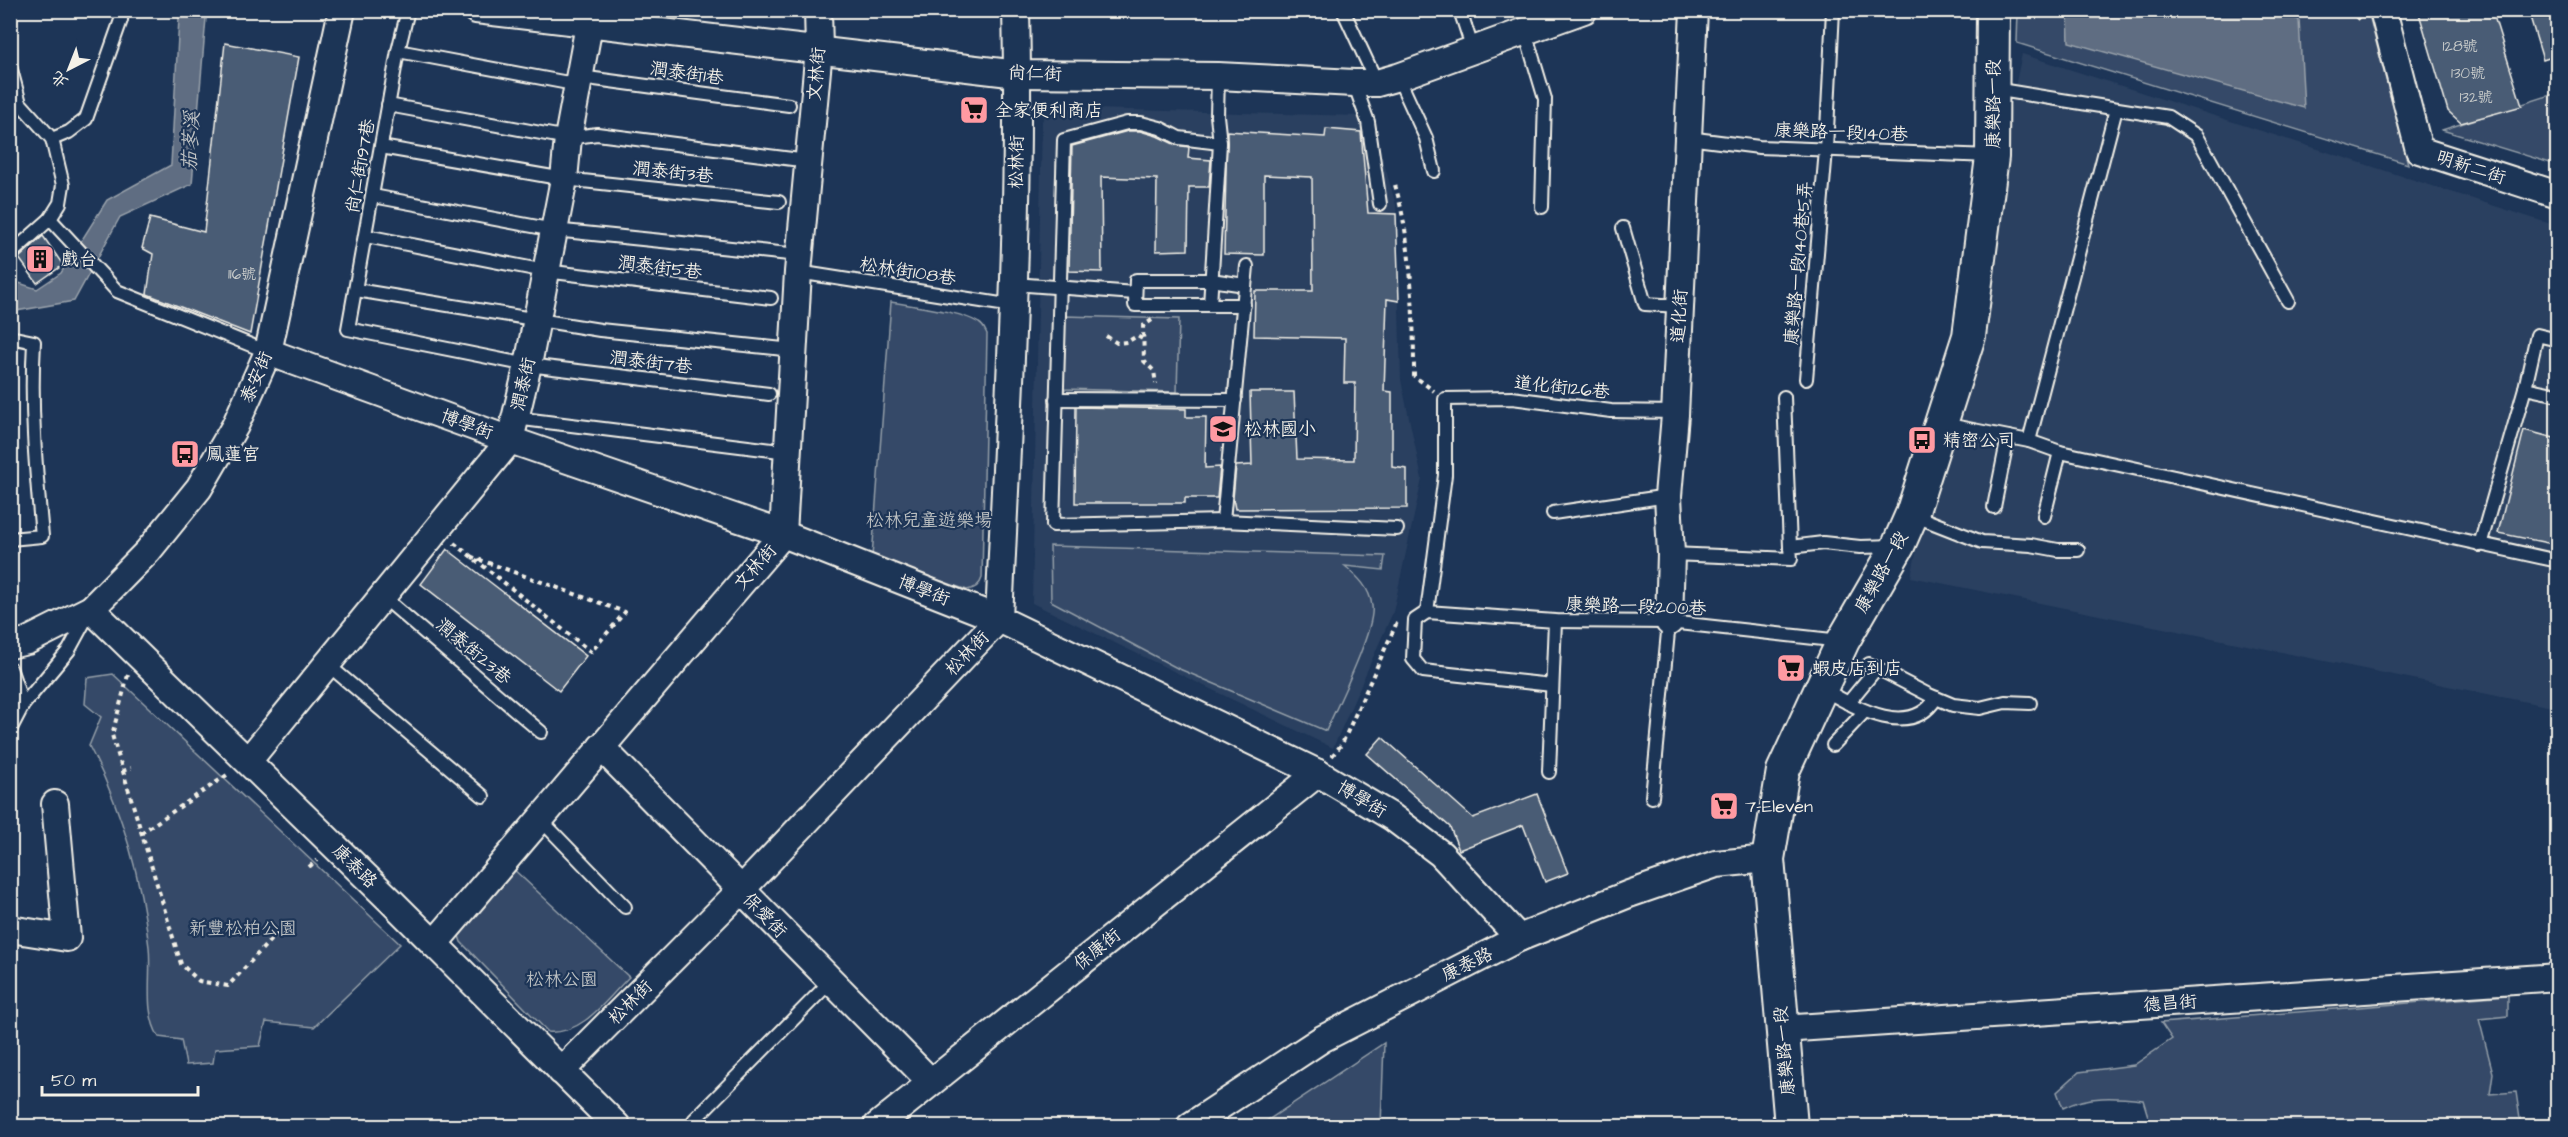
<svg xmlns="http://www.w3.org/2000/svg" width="2568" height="1137" font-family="'Architects Daughter','LXGW WenKai TC',sans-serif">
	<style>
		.built { fill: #2a4060 }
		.green { fill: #354a67; stroke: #949ea8; stroke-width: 1.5 }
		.water { fill: #5e6d82; stroke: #9aa2ab; stroke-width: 1.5 }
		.building { fill: #485b74; stroke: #f4f1e8; stroke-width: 1.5 }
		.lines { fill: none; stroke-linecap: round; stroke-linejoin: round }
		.service-casing { stroke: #f4f1e8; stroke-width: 16 }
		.minor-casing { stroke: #f4f1e8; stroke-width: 30 }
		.tertiary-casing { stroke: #f4f1e8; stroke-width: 36 }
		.path { stroke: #f4f1e8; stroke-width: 4; stroke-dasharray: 4.5 4.5; stroke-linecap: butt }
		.service { stroke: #1d3557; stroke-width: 12 }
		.minor { stroke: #1d3557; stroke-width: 26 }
		.tertiary { stroke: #1d3557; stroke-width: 32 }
		.labels { text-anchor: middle; stroke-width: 4.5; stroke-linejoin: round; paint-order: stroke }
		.number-label { font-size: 15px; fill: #c9cccb }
		.street-label { font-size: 18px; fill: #f4f1e8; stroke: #1d3557 }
		.poi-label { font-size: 18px; fill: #f4f1e8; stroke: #1d3557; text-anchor: start }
		.park-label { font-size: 18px; fill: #bbbfc1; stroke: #1d3557 }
		.water-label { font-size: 20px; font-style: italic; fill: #c0c3c4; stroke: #1d3557 }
	</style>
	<rect width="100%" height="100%" fill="#1d3557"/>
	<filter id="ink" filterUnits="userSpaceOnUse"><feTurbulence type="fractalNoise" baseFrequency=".0167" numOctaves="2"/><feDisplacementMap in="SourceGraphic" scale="12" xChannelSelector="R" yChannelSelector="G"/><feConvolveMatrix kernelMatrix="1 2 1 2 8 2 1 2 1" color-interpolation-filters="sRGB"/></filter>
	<g filter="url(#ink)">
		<g class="built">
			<polygon points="2022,54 2557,226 2557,708 1911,577"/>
			<polygon points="1055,108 1360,116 1374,129 1396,205 1401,380 1422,479 1393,612 1333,748 1032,603 1042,121 1046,113"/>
		</g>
		<g class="green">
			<polygon points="2018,11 2368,11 2408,164 2017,43"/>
			<polygon points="2557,93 2557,165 2442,130"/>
			<path d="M891 302C913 306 961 311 979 323 984 326 985 330 987 334L982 578C980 585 974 589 967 590L872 557Z"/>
			<polygon points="1064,316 1179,319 1177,392 1063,389"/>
			<path d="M1050 546 1385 556 1383 570 1345 566C1358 577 1370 588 1372 606 1376 628 1337 706 1326 731L1177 668 1051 601Z"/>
			<path d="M113 674 400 944 314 1027 266 1022 260 1046 215 1049 213 1063 186 1065 181 1040 159 1037C143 1012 152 976 149 947 141 877 122 809 89 746L101 717 85 704 87 678Z"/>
			<path d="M509 865 629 977C606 1000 583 1035 548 1032L461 942 457 930Z"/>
			<path d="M2508 995V1016L2479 1019 2493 1073 2490 1094 2516 1092 2521 1126H2151L2143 1100C2115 1097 2088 1095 2063 1108L2057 1092 2079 1072 2134 1065 2172 1039 2161 1023Z"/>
			<polygon points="1384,1043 1381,1126 1259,1126"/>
		</g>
		<g class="water">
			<polygon points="183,11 210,11 206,18 192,184 120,217 74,301 10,312 10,280 37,289 61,273 107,200 171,165 179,18"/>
			<polygon points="2068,11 2281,11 2299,20 2304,108 2069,42"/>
		</g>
		<g class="building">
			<polygon points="2418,10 2492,10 2522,106 2461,123 2448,111"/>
			<polygon points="2528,10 2558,10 2558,55 2543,60"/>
			<polygon points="225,43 299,57 250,334 147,294 153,254 142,248 150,218 204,232"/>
			<polygon points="1326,129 1361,132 1368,213 1396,214 1399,301 1387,299 1384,391 1392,392 1392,467 1407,469 1407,508 1235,509 1233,498 1236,466 1252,465 1250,392 1294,392 1297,459 1354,460 1355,383 1344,383 1345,338 1254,336 1255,291 1313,291 1312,177 1264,175 1264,255 1224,254 1227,131 1325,137"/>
			<polygon points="1128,131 1140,131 1157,136 1176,145 1189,147 1188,158 1211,160 1209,187 1189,187 1188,250 1156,251 1157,179 1101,177 1102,272 1069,271 1072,146"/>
			<polygon points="43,236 63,265 37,283 19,258"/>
			<polygon points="1076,407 1186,409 1186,417 1206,417 1205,468 1220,467 1217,498 1185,498 1185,503 1075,503"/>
			<polygon points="2524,430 2558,439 2558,545 2498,533"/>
			<polygon points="447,549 586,656 559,691 421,584"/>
			<polygon points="1382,737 1473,818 1537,794 1568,873 1545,882 1523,825 1459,850 1450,827 1367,754"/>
		</g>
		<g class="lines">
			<g class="service-casing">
				<g id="service">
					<polyline points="408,10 398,51 348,329 528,365 769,394"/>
					<polyline points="1343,10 1377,83"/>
					<polyline points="1460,10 1473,50"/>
					<polyline points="1525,32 1545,99 1542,207"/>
					<polyline points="398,51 579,85"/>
					<polyline points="10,66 20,103 52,139 63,185 60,203 50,219 14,251 10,257"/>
					<polyline points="580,77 789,105"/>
					<polyline points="1398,77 1426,138 1434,171"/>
					<polyline points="1354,83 1368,122 1380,204"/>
					<polyline points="1994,89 2168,117 2197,136 2288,301"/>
					<polyline points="388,105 568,138 597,134 808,161"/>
					<polyline points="1688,138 1759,147 1991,156"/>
					<polyline points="52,139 69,132 86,119 121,20 122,10"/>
					<polyline points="1220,143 1179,138 1160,128 1141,123 1127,123 1064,140 1053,525 1223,521 1397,529"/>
					<polyline points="381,147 564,179 779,202"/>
					<polyline points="373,196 554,230 799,255"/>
					<polyline points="50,219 117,291 268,352"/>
					<polyline points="1623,228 1645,304 1680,306"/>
					<polyline points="366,236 545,271 771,298"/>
					<polyline points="798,272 1013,306"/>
					<polyline points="1014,284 1135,293"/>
					<polyline points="356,290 600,330 793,350"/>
					<polyline points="1210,305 1220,143 1217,116 1218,76"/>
					<polyline points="1244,305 1135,305 1136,280 1211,280 1245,285"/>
					<path d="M10 337 34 342C30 408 36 471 42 536L10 539"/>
					<polyline points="1806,379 1826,150 1833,10"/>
					<polyline points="2525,388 2558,395"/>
					<polyline points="1784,397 1790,547"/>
					<polyline points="1056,399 1235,400"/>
					<polyline points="515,418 788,452"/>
					<polyline points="1943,424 2029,441 2060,452 2558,561"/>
					<polyline points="2029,441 2116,109"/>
					<polyline points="1994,507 2008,437"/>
					<polyline points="1553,513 1668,496"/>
					<polyline points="1913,515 1982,542 2031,545 2058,550 2078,550"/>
					<polyline points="2044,516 2060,452"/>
					<polyline points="1223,521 1247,266"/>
					<polyline points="2480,545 2525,388 2537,335 2558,340"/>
					<polyline points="1671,554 1791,559 1790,547 1823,543 1860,547 1894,546"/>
					<polyline points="382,596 541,732"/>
					<polyline points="1427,612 1445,475 1445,399 1512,398 1611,411 1675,412"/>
					<polyline points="1427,612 1555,621 1669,622 1841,641"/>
					<polyline points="1427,612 1415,620 1413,659 1423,671 1552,685"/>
					<polyline points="327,664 483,796"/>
					<polyline points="1869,664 1929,695 1953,705 1980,708 2005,702 2030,703"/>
					<polyline points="10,668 23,705"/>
					<path d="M1821 688C1853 706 1910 741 1936 698"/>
					<polyline points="1848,703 1876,669"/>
					<polyline points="10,730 23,705 69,650 88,615"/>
					<polyline points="1833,745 1865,711"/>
					<polyline points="1549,772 1555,621"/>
					<polyline points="1652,797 1669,622"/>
					<polyline points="541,820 625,907"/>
					<polyline points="694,1120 830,982"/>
				</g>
			</g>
			<g class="minor-casing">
				<g id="minor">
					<polyline points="476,10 1018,74 1218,76 1354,83 1377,83 1398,77 1584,10"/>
					<polyline points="2383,10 2419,150 2558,195"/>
					<polyline points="268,352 510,440 783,534 999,619 1318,773 1392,817 1441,854 1519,938"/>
					<polyline points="91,609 391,901 617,1126"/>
					<polyline points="1669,622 1671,554 1668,496 1675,415 1694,10"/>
					<polyline points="10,645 27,641 91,609 148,551 199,488 235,426 268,352 342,10"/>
					<polyline points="601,747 931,1082"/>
					<polyline points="248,761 510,440 528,365 564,179 568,138 589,25"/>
					<polyline points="10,929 67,938 55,804"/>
					<polyline points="434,944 783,534 798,272 819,49 818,10"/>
					<polyline points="1782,1029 2558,977"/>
					<path d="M561 1071 741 890 999 619C1008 417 1021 213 1016 10"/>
					<polyline points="877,1126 1318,773"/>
					<polyline points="1190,1126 1322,1039 1519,938 1629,894 1716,864 1768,859"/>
				</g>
			</g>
			<g class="tertiary-casing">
				<polyline id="tertiary" points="1791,1126 1768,859 1783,771 1843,641 1898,546 1912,514 1969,336 1992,157 1993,10"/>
			</g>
			<g class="path">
				<polyline points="2349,10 2362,22"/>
				<path d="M1395 185C1412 241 1414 318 1414 376L1434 391"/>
				<polyline points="1152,320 1143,326 1144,361 1154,371 1156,384"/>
				<polyline points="1106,336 1117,343 1127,342 1137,336 1144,340"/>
				<polyline points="454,543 472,557 591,652 625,612 472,557"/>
				<polyline points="128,675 112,735 181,964 199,981 228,986 277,933"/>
				<polyline points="1332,756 1342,744 1398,620"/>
				<polyline points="122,771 131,768"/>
				<polyline points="141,833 230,773"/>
				<polyline points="309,867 317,860"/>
			</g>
			<use href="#service" class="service"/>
			<use href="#minor" class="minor"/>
			<use href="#tertiary" class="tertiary"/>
		</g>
	</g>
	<defs>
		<g id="supermarket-square" transform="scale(1.5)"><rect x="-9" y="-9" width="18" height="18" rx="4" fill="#ff9aa2" stroke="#1d3557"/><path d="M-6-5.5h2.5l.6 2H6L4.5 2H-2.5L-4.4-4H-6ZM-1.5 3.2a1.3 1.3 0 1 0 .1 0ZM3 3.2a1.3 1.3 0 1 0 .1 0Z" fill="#111"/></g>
		<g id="building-square" transform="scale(1.5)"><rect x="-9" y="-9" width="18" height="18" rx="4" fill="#ff9aa2" stroke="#1d3557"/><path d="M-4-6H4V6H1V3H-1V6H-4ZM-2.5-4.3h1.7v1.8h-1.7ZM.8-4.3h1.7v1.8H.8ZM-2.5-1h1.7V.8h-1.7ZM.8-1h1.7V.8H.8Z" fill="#111"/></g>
		<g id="school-square" transform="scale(1.5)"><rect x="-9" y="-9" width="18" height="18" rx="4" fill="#ff9aa2" stroke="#1d3557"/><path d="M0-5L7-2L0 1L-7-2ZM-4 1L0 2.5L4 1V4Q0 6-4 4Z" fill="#111"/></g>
		<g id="bus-square" transform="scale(1.5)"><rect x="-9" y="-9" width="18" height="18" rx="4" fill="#ff9aa2" stroke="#1d3557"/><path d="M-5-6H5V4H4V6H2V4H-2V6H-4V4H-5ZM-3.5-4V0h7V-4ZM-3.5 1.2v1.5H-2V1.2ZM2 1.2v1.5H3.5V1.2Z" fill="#111"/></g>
	</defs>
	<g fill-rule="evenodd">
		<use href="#supermarket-square" x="974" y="110"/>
		<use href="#building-square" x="40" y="259"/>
		<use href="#school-square" x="1223" y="429"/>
		<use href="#bus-square" x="1922" y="440"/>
		<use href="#bus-square" x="185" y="454"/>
		<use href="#supermarket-square" x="1791" y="668"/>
		<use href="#supermarket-square" x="1724" y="806"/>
	</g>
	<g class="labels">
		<g class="number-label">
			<text x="2460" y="51">128號</text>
			<text x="2468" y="78">130號</text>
			<text x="2476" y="102">132號</text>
			<text x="242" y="279">116號</text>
		</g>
		<g class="street-label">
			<text transform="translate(687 73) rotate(8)" y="6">潤泰街1巷</text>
			<text transform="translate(1035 73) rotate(2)" y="6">尚仁街</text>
			<text transform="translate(816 74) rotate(-85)" y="6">文林街</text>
			<text transform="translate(1993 104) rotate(-90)" y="6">康樂路一段</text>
			<text transform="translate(1841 132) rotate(2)" y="6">康樂路一段140巷</text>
			<text transform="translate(1016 162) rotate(-89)" y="6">松林街</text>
			<text transform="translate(360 166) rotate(-80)" y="6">尚仁街197巷</text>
			<text transform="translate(2471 167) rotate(18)" y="6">明新二街</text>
			<text transform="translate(673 172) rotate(6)" y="6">潤泰街3巷</text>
			<text transform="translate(1798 263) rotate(-85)" y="6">康樂路一段140巷5弄</text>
			<text transform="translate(660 267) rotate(7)" y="6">潤泰街5巷</text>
			<text transform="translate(908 271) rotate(9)" y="6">松林街108巷</text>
			<text transform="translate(1679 316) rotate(-87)" y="6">道化街</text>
			<text transform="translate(651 362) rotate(7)" y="6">潤泰街7巷</text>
			<text transform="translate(256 377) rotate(-67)" y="6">泰安街</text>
			<text transform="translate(523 384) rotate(-77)" y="6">潤泰街</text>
			<text transform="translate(1562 387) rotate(6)" y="6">道化街126巷</text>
			<text transform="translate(467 424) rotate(20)" y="6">博學街</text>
			<text transform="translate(755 567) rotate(-49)" y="6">文林街</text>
			<text transform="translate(1881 572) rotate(-61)" y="6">康樂路一段</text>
			<text transform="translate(924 590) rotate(21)" y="6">博學街</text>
			<text transform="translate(1636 606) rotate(2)" y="6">康樂路一段200巷</text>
			<text transform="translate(474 651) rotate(40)" y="6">潤泰街23巷</text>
			<text transform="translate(967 653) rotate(-46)" y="6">松林街</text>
			<text transform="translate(1362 799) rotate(31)" y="6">博學街</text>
			<text transform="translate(355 866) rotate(44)" y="6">康泰路</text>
			<text transform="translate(765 915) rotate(46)" y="6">保愛街</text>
			<text transform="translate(1097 949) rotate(-39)" y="6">保康街</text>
			<text transform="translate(1467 964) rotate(-26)" y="6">康泰路</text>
			<text transform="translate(630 1002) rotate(-45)" y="6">松林街</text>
			<text transform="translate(2170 1003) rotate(-4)" y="6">德昌街</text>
			<text transform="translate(1784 1051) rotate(-95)" y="6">康樂路一段</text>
		</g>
		<g class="poi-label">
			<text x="995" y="116">全家便利商店</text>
			<text x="61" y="265">戲台</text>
			<text x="1244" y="435">松林國小</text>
			<text x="1943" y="446">精密公司</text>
			<text x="206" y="460">鳳蓮宮</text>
			<text x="1812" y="674">蝦皮店到店</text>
			<text x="1745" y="812">7-Eleven</text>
		</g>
		<g class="park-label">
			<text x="929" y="526">松林兒童遊樂場</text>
			<text x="243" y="934">新豐松柏公園</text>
			<text x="562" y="985">松林公園</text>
		</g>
		<g class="water-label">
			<text transform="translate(190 141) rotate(-87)" y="7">茄苳溪</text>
		</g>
	</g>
	<rect width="2568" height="1137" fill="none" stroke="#1d3557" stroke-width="36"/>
	<rect x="18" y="18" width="2532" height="1101" fill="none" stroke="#f4f1e8" stroke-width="2" filter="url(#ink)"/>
	<g transform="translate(69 69) rotate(222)" stroke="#1d3557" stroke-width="4.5" paint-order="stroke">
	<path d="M0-4.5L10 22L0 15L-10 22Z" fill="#f4f1e8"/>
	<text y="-9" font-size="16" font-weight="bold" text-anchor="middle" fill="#f4f1e8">北</text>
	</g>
	<path d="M42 1086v9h156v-9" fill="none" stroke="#f4f1e8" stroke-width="3"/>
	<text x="51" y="1086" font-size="18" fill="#f4f1e8" stroke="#1d3557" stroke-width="4.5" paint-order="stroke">50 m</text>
</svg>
